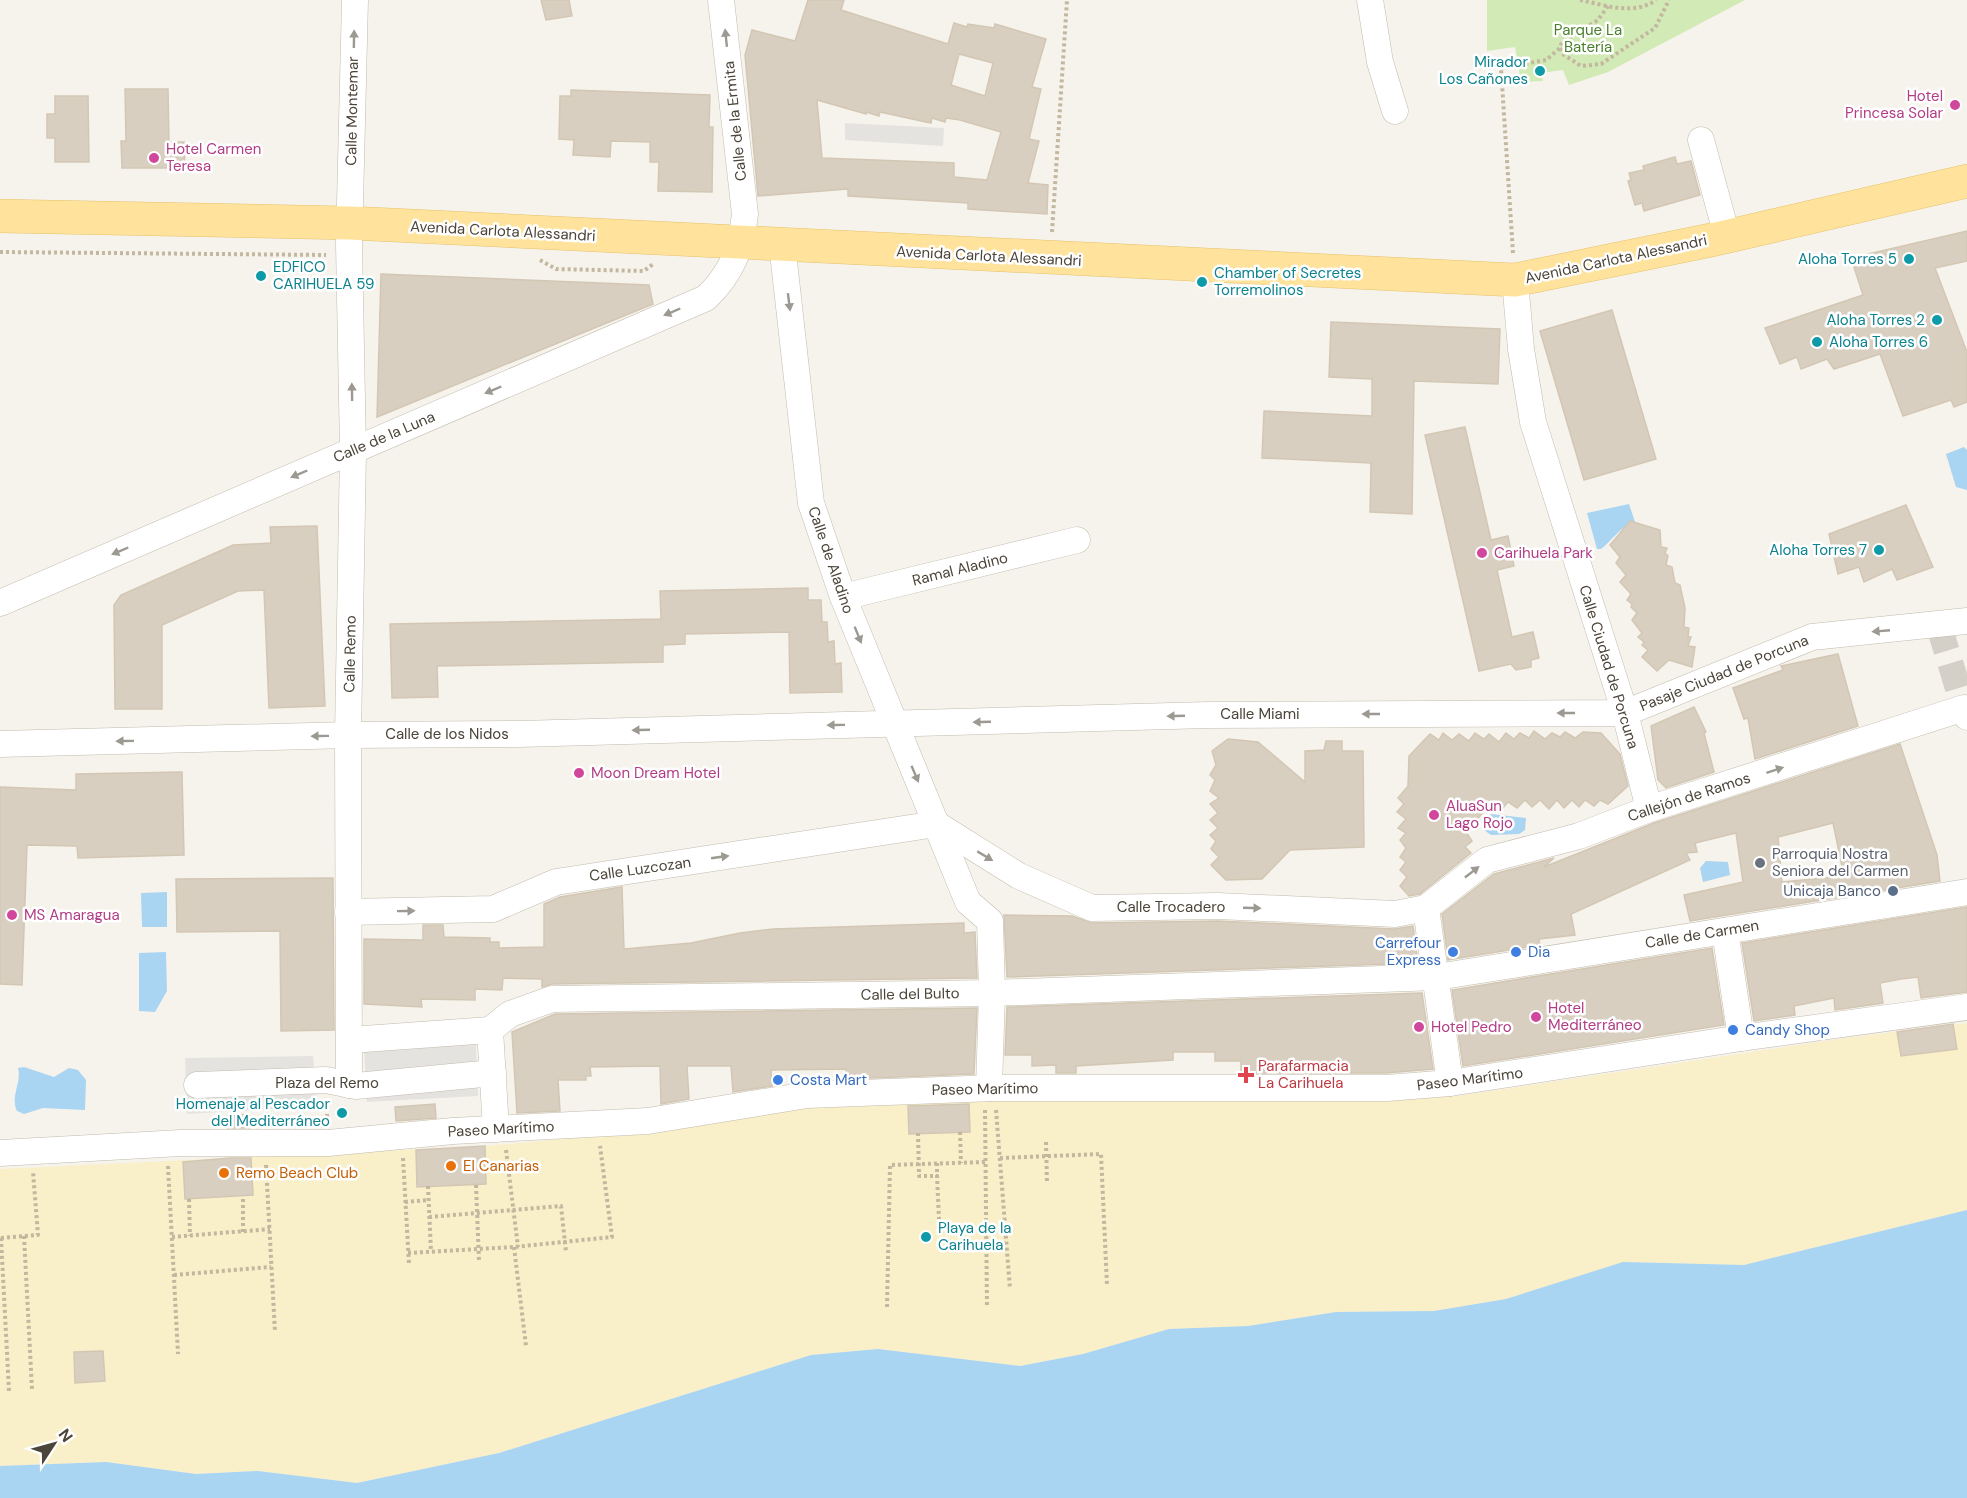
<svg xmlns="http://www.w3.org/2000/svg" width="1967" height="1498" font-family="'DM Sans',sans-serif">
	<style>
		.green { fill: #d2eab5 }
		.sand { fill: #f9efc9 }
		.parking { fill: #e5e3e0 }
		.water { fill: #a9d4f2 }
		.building { fill: #d8cfc1; stroke: #d3c7b4; stroke-width: 1.5; fill-rule: evenodd }
		.lines { fill: none; stroke-linecap: round; stroke-linejoin: round }
		.minor-tunnel { stroke: #d4d0c8; stroke-width: 26; stroke-dasharray: 26 13; stroke-linecap: butt }
		.minor-casing { stroke: #c2bbae; stroke-width: 27 }
		.major-casing { stroke: #e6c16a; stroke-width: 34 }
		.path { stroke: #c4b79f; stroke-width: 4; stroke-dasharray: 3 3; stroke-linecap: butt }
		.minor { stroke: #fff; stroke-width: 26 }
		.major { stroke: #ffe39c; stroke-width: 33 }
		.oneway { fill: #9c9892 }
		.culture-dot { fill: #0f9aa8; stroke: #fff; stroke-width: 2 }
		.hotel-dot { fill: #d1479c; stroke: #fff; stroke-width: 2 }
		.worship-dot { fill: #6b7280; stroke: #fff; stroke-width: 2 }
		.service-dot { fill: #5c6f8a; stroke: #fff; stroke-width: 2 }
		.shop-dot { fill: #3f7fe0; stroke: #fff; stroke-width: 2 }
		.health-dot { fill: #e0444e; stroke: #fff; stroke-width: 2 }
		.food-dot { fill: #e8710a; stroke: #fff; stroke-width: 2 }
		.labels { text-anchor: middle; stroke-width: 5; stroke-linejoin: round; paint-order: stroke }
		.park-label { font-size: 15px; fill: #4a7f2a; stroke: #fff }
		.culture-label { font-size: 15px; fill: #0d838f; stroke: #fff; text-anchor: end }
		.hotel-label { font-size: 15px; fill: #b23c85; stroke: #fff; text-anchor: start }
		.street-label { font-size: 15px; fill: #4b4439; stroke: #fff }
		.worship-label { font-size: 15px; fill: #5b616d; stroke: #fff; text-anchor: start }
		.service-label { font-size: 15px; fill: #4e5e75; stroke: #fff; text-anchor: end }
		.shop-label { font-size: 15px; fill: #366cbe; stroke: #fff; text-anchor: start }
		.health-label { font-size: 15px; fill: #be3a42; stroke: #fff; text-anchor: start }
		.food-label { font-size: 15px; fill: #c56008; stroke: #fff; text-anchor: start }
	</style>
	<rect width="100%" height="100%" fill="#f6f3ec"/>
	<polygon class="green" points="1487,0 1745,0 1608,72 1569,85 1563,70 1541,73 1543,81 1521,82 1515,47 1487,51"/>
	<polygon class="sand" points="1967,1023 1967,1210 1744,1265 1624,1262 1506,1299 1434,1311 1336,1312 1248,1326 1169,1329 1083,1354 1020,1366 878,1349 811,1355 499,1453 357,1483 258,1471 196,1474 106,1462 0,1466 0,1169 485,1146 640,1132 740,1109 992,1098 1457,1096 1838,1039"/>
	<g class="parking">
		<polygon points="845,123 944,128 943,146 845,140"/>
		<polygon points="475,1025 478,1096 367,1102 363,1030"/>
		<polygon points="313,1056 317,1106 187,1114 185,1058"/>
	</g>
	<g class="water">
		<polygon points="1964,447 1967,450 1967,490 1956,487 1946,454"/>
		<path d="M1629 504 1635 522C1620 526 1613 540 1601 549H1597L1587 513Z"/>
		<polygon points="1491,814 1526,818 1525,830 1519,834 1491,835 1484,830 1483,823"/>
		<polygon points="1706,861 1728,862 1730,875 1703,882 1700,868"/>
		<polygon points="167,892 167,927 142,927 141,893"/>
		<polygon points="166,952 167,991 155,1012 139,1011 139,953"/>
		<path d="M24 1067 54 1077 69 1068 78 1070 86 1080 85 1110 43 1108 24 1114 17 1111C10 1096 22 1083 18 1068Z"/>
		<polygon points="1967,1210 1967,1498 0,1498 0,1466 106,1462 196,1474 258,1471 357,1483 499,1453 811,1355 878,1349 1020,1366 1083,1354 1169,1329 1248,1326 1336,1312 1434,1311 1506,1299 1623,1262 1744,1265"/>
	</g>
	<g class="building">
		<polygon points="541,0 569,0 572,16 546,20"/>
		<path d="M808 0H844L841 10 948 44 954 23 967 27 968 24 994 28 995 24 1046 39 1032 87 1041 89 1029 139 1039 141 1028 183 1048 185 1047 214 968 209V203L848 196V189L758 196 745 55 752 30 795 41ZM959 54 993 63 985 96 951 85ZM817 100 866 114V112L879 116 880 112 931 123 932 118 945 122 946 118 960 120 1001 132 987 180 954 177V163L822 158Z"/>
		<polygon points="125,89 168,89 169,142 184,142 185,168 122,168 121,141 126,141"/>
		<polygon points="571,90 710,95 709,127 713,127 712,192 658,191 659,162 650,162 650,142 611,141 610,157 573,155 574,140 559,139 560,96 571,96"/>
		<polygon points="55,96 88,96 89,162 55,162 55,138 47,138 47,114 55,114"/>
		<polygon points="1675,157 1677,164 1691,161 1700,195 1644,211 1642,203 1635,205 1628,181 1631,180 1629,173 1644,170 1643,166"/>
		<polygon points="1967,231 1967,261 1935,268 1967,352 1967,402 1954,407 1951,400 1903,416 1880,354 1834,369 1827,359 1801,369 1797,357 1780,364 1765,328 1863,295 1851,258"/>
		<polygon points="381,274 649,285 653,304 377,417"/>
		<polygon points="1612,310 1656,459 1584,480 1540,331"/>
		<polygon points="1331,322 1500,329 1498,384 1414,381 1412,514 1370,512 1371,463 1262,458 1264,411 1372,416 1372,379 1329,377"/>
		<polygon points="1465,427 1491,540 1508,536 1514,566 1497,570 1512,637 1533,632 1539,658 1531,660 1531,667 1516,670 1511,664 1479,671 1425,435"/>
		<polygon points="1906,505 1933,567 1897,580 1892,569 1864,582 1859,567 1838,574 1829,534"/>
		<polygon points="1630,521 1660,530 1661,547 1667,548 1665,553 1668,556 1666,565 1672,567 1675,583 1680,585 1685,608 1684,627 1689,628 1688,637 1691,637 1688,646 1695,647 1692,667 1669,660 1657,671 1642,657 1648,650 1642,645 1644,642 1638,637 1642,633 1632,620 1637,613 1631,607 1632,604 1627,600 1631,594 1620,582 1626,575 1616,563 1620,557 1610,545"/>
		<polygon points="317,526 325,706 269,708 264,590 238,591 162,625 162,709 115,709 114,605 121,595 233,545 271,543 270,527"/>
		<polygon points="808,588 808,600 821,600 822,622 827,622 828,642 834,641 835,664 841,663 842,692 790,693 789,632 685,634 685,644 663,645 663,662 437,666 438,697 392,698 390,624 661,619 660,591"/>
		<polygon points="1838,654 1858,726 1755,759 1748,718 1744,719 1733,688 1783,670 1781,666"/>
		<polygon points="1694,707 1706,732 1704,733 1714,772 1666,788 1658,780 1651,726"/>
		<polygon points="1534,731 1545,739 1552,733 1560,737 1565,732 1575,738 1583,732 1601,733 1620,754 1628,786 1608,804 1600,800 1594,806 1585,800 1579,807 1572,800 1564,808 1557,800 1549,809 1540,800 1532,807 1525,800 1517,808 1508,802 1502,809 1493,801 1466,832 1472,841 1465,847 1471,853 1420,894 1409,896 1400,886 1407,877 1400,870 1406,862 1400,857 1406,848 1400,840 1406,833 1398,828 1406,819 1397,812 1404,804 1398,798 1408,786 1409,756 1430,734 1439,740 1443,733 1452,740 1459,734 1469,741 1475,733 1484,739 1489,734 1499,742 1506,733 1514,739 1520,733 1529,738"/>
		<polygon points="1228,739 1258,742 1305,782 1305,751 1324,750 1326,741 1342,741 1342,751 1363,751 1364,847 1290,850 1262,879 1226,880 1211,865 1219,857 1211,849 1216,841 1210,835 1218,828 1210,820 1218,813 1210,804 1219,798 1210,791 1215,780 1210,775 1216,765 1212,751"/>
		<path d="M1900 744 1937 855 1940 881 1690 921 1684 895 1743 882 1736 833 1695 843 1697 852 1686 853 1690 860 1571 914 1575 935 1539 939 1540 945 1448 960 1442 914 1494 874 1554 858 1544 867 1654 823ZM1833 823 1844 876 1782 882 1778 837Z"/>
		<polygon points="182,772 184,855 78,858 77,846 27,845 22,985 0,984 0,787 76,790 76,774"/>
		<polygon points="333,878 334,1030 281,1031 280,931 177,932 176,879"/>
		<polygon points="622,887 624,949 691,943 740,933 773,929 964,923 964,933 975,932 977,978 552,984 542,987 542,979 503,978 502,990 475,989 475,1000 421,999 422,1007 364,1004 364,939 423,940 423,925 443,925 444,937 490,938 490,942 499,942 499,948 544,947 544,904 560,897"/>
		<polygon points="1967,907 1967,992 1921,998 1918,977 1901,979 1880,983 1883,1003 1835,1010 1834,998 1794,1006 1795,1015 1754,1021 1742,943"/>
		<polygon points="1004,915 1072,916 1092,923 1218,921 1394,929 1413,926 1418,963 1007,977"/>
		<polygon points="1712,948 1724,1025 1463,1066 1452,990"/>
		<polygon points="1422,993 1433,1069 1386,1073 1241,1073 1241,1061 1215,1061 1215,1052 1173,1052 1173,1060 1076,1066 1076,1073 1056,1073 1056,1065 1032,1066 1032,1055 1005,1055 1007,1007"/>
		<polygon points="977,1008 974,1074 846,1079 846,1069 771,1070 772,1086 733,1092 731,1066 687,1066 689,1099 661,1104 660,1066 590,1067 591,1076 586,1076 586,1080 558,1080 560,1111 517,1113 512,1032 555,1014"/>
		<polygon points="1953,1024 1957,1049 1901,1056 1897,1032"/>
		<polygon points="435,1104 436,1118 396,1121 395,1107"/>
		<polygon points="969,1104 970,1132 909,1134 908,1106"/>
		<polygon points="248,1114 249,1128 228,1128 227,1116"/>
		<polygon points="485,1146 486,1184 417,1187 416,1150"/>
		<polygon points="230,1158 251,1158 253,1195 185,1199 183,1162"/>
		<polygon points="103,1351 105,1381 75,1383 74,1352"/>
	</g>
	<g class="lines">
		<polyline class="minor-tunnel" points="1939,626 1964,708"/>
		<g class="minor-casing">
			<g id="minor">
				<polyline points="1370,0 1380,62 1395,111"/>
				<polyline points="1701,140 1727,236"/>
				<polyline points="782,244 811,503 843,597 968,902 990,921 992,993 989,1088"/>
				<polyline points="1515,280 1521,349 1533,422 1625,713 1649,809"/>
				<polyline points="843,597 1077,540"/>
				<path d="M0 603 706 298C732 273 741 249 745 214L721 0"/>
				<polyline points="0,744 348,735 519,734 1208,715 1625,713 1812,637 1967,621"/>
				<polyline points="936,824 1019,876 1092,908 1218,906 1395,914 1426,908 1487,860 1579,836 1649,809 1964,708 1967,717"/>
				<polyline points="1426,908 1450,1083"/>
				<polyline points="348,912 493,909 556,882 936,824"/>
				<polyline points="1725,931 1741,1038"/>
				<polyline points="350,1040 490,1030"/>
				<polyline points="197,1085 326,1080 356,1086 493,1073"/>
				<polyline points="349,1085 348,735 353,451 349,244 355,0"/>
				<polyline points="496,1129 490,1030 510,1014 552,999 992,993 1437,977 1967,892"/>
				<polyline points="0,1153 181,1143 328,1143 453,1131 648,1121 807,1095 995,1088 1387,1088 1450,1083 1741,1038 1967,1007"/>
			</g>
		</g>
		<g class="major-casing">
			<polyline id="major" points="0,216 350,223 1515,280 1716,239 1967,181"/>
		</g>
		<g class="path">
			<path d="M1580 0C1605 5 1634 16 1656 0"/>
			<polyline points="1608,6 1598,20 1562,42 1560,48 1564,55 1581,66 1601,64 1655,28 1669,0"/>
			<polyline points="1052,232 1067,0"/>
			<polyline points="0,252 326,255"/>
			<polyline points="1513,253 1501,68 1546,60 1560,48"/>
			<polyline points="540,260 556,269 644,271 653,264"/>
			<polyline points="327,1102 327,1121"/>
			<polyline points="985,1110 987,1307"/>
			<polyline points="996,1110 1010,1289"/>
			<polyline points="960,1132 961,1163"/>
			<polyline points="918,1133 919,1176 937,1176 939,1219"/>
			<polyline points="1046,1142 1047,1184"/>
			<polyline points="506,1150 518,1247"/>
			<polyline points="403,1158 409,1264"/>
			<polyline points="1000,1158 1101,1154 1107,1285"/>
			<polyline points="937,1163 937,1176"/>
			<polyline points="266,1165 275,1332"/>
			<polyline points="168,1166 178,1354"/>
			<polyline points="476,1185 479,1260"/>
			<polyline points="428,1186 431,1252"/>
			<polyline points="189,1199 190,1236"/>
			<polyline points="405,1202 428,1200"/>
			<polyline points="429,1217 561,1206 566,1252"/>
			<polyline points="243,1232 243,1196"/>
			<polyline points="24,1236 32,1389"/>
			<polyline points="172,1237 270,1229"/>
			<polyline points="1,1238 9,1391"/>
			<polyline points="1,1238 38,1235 33,1172"/>
			<polyline points="514,1247 526,1346"/>
			<polyline points="408,1253 514,1247 612,1237 600,1146"/>
			<polyline points="174,1275 271,1267"/>
			<polyline points="887,1307 890,1165 985,1162"/>
		</g>
		<use href="#minor" class="minor"/>
		<use href="#major" class="major"/>
	</g>
	<defs><path id="oneway-solid" d="M-6-.8H1V-3.2L6.5 0L1 3.2V.8H-6Z" transform="scale(1.5)"/></defs>
	<g class="oneway">
		<use href="#oneway-solid" transform="translate(726 38) rotate(-96)"/>
		<use href="#oneway-solid" transform="translate(354 39) rotate(-89)"/>
		<use href="#oneway-solid" transform="translate(789 302) rotate(83)"/>
		<use href="#oneway-solid" transform="translate(672 312) rotate(157)"/>
		<use href="#oneway-solid" transform="translate(493 390) rotate(157)"/>
		<use href="#oneway-solid" transform="translate(352 392) rotate(-91)"/>
		<use href="#oneway-solid" transform="translate(299 474) rotate(157)"/>
		<use href="#oneway-solid" transform="translate(120 551) rotate(157)"/>
		<use href="#oneway-solid" transform="translate(1881 631) rotate(175)"/>
		<use href="#oneway-solid" transform="translate(858 635) rotate(68)"/>
		<use href="#oneway-solid" transform="translate(1566 713) rotate(180)"/>
		<use href="#oneway-solid" transform="translate(1371 714) rotate(180)"/>
		<use href="#oneway-solid" transform="translate(1176 716) rotate(178)"/>
		<use href="#oneway-solid" transform="translate(982 722) rotate(178)"/>
		<use href="#oneway-solid" transform="translate(836 725) rotate(179)"/>
		<use href="#oneway-solid" transform="translate(641 730) rotate(178)"/>
		<use href="#oneway-solid" transform="translate(320 736) rotate(179)"/>
		<use href="#oneway-solid" transform="translate(125 741) rotate(179)"/>
		<use href="#oneway-solid" transform="translate(1775 770) rotate(-18)"/>
		<use href="#oneway-solid" transform="translate(915 774) rotate(67)"/>
		<use href="#oneway-solid" transform="translate(985 856) rotate(31)"/>
		<use href="#oneway-solid" transform="translate(720 857) rotate(-8)"/>
		<use href="#oneway-solid" transform="translate(1472 872) rotate(-38)"/>
		<use href="#oneway-solid" transform="translate(1252 908) rotate(2)"/>
		<use href="#oneway-solid" transform="translate(406 911) rotate(-1)"/>
	</g>
	<g class="culture-dot">
		<circle cx="1540" cy="71" r="6"/>
		<circle cx="1909" cy="259" r="6"/>
		<circle cx="261" cy="276" r="6"/>
		<circle cx="1202" cy="282" r="6"/>
		<circle cx="1937" cy="320" r="6"/>
		<circle cx="1817" cy="342" r="6"/>
		<circle cx="1879" cy="550" r="6"/>
		<circle cx="342" cy="1113" r="6"/>
		<circle cx="926" cy="1237" r="6"/>
	</g>
	<g class="hotel-dot">
		<circle cx="1955" cy="105" r="6"/>
		<circle cx="154" cy="158" r="6"/>
		<circle cx="1482" cy="553" r="6"/>
		<circle cx="579" cy="773" r="6"/>
		<circle cx="1434" cy="815" r="6"/>
		<circle cx="12" cy="915" r="6"/>
		<circle cx="1536" cy="1017" r="6"/>
		<circle cx="1419" cy="1027" r="6"/>
	</g>
	<circle class="worship-dot" cx="1760" cy="863" r="6"/>
	<circle class="service-dot" cx="1893" cy="891" r="6"/>
	<g class="shop-dot">
		<circle cx="1453" cy="952" r="6"/>
		<circle cx="1516" cy="952" r="6"/>
		<circle cx="1733" cy="1030" r="6"/>
		<circle cx="778" cy="1080" r="6"/>
	</g>
	<path class="health-dot" d="M1243 1066h6v6h6v6h-6v6h-6v-6h-6v-6h6z"/>
	<g class="food-dot">
		<circle cx="451" cy="1166" r="6"/>
		<circle cx="224" cy="1173" r="6"/>
	</g>
	<g class="labels">
		<g class="park-label">
			<text x="1588" y="35">Parque La<tspan x="1588" dy="17">Batería</tspan></text>
		</g>
		<g class="culture-label">
			<text x="1528" y="67">Mirador<tspan x="1528" dy="17">Los Cañones</tspan></text>
			<text x="1897" y="264">Aloha Torres 5</text>
			<text x="273" y="272" text-anchor="start">EDFICO<tspan x="273" dy="17">CARIHUELA 59</tspan></text>
			<text x="1214" y="278" text-anchor="start">Chamber of Secretes<tspan x="1214" dy="17">Torremolinos</tspan></text>
			<text x="1925" y="325">Aloha Torres 2</text>
			<text x="1829" y="347" text-anchor="start">Aloha Torres 6</text>
			<text x="1867" y="555">Aloha Torres 7</text>
			<text x="330" y="1109">Homenaje al Pescador<tspan x="330" dy="17">del Mediterráneo</tspan></text>
			<text x="938" y="1233" text-anchor="start">Playa de la<tspan x="938" dy="17">Carihuela</tspan></text>
		</g>
		<g class="hotel-label">
			<text x="1943" y="101" text-anchor="end">Hotel<tspan x="1943" dy="17">Princesa Solar</tspan></text>
			<text x="166" y="154">Hotel Carmen<tspan x="166" dy="17">Teresa</tspan></text>
			<text x="1494" y="558">Carihuela Park</text>
			<text x="591" y="778">Moon Dream Hotel</text>
			<text x="1446" y="811">AluaSun<tspan x="1446" dy="17">Lago Rojo</tspan></text>
			<text x="24" y="920">MS Amaragua</text>
			<text x="1548" y="1013">Hotel<tspan x="1548" dy="17">Mediterráneo</tspan></text>
			<text x="1431" y="1032">Hotel Pedro</text>
		</g>
		<g class="street-label">
			<text transform="translate(352 111) rotate(-89)" y="5">Calle Montemar</text>
			<text transform="translate(735 121) rotate(-96)" y="5">Calle de la Ermita</text>
			<text transform="translate(503 231) rotate(3)" y="5">Avenida Carlota Alessandri</text>
			<text transform="translate(989 256) rotate(3)" y="5">Avenida Carlota Alessandri</text>
			<text transform="translate(1616 259) rotate(-12)" y="5">Avenida Carlota Alessandri</text>
			<text transform="translate(384 437) rotate(-23)" y="5">Calle de la Luna</text>
			<text transform="translate(831 560) rotate(71)" y="5">Calle de Aladino</text>
			<text transform="translate(960 569) rotate(-14)" y="5">Ramal Aladino</text>
			<text transform="translate(350 654) rotate(-89)" y="5">Calle Remo</text>
			<text transform="translate(1609 667) rotate(73)" y="5">Calle Ciudad de Porcuna</text>
			<text transform="translate(1724 673) rotate(-22)" y="5">Pasaje Ciudad de Porcuna</text>
			<text x="1260" y="719">Calle Miami</text>
			<text x="447" y="739">Calle de los Nidos</text>
			<text transform="translate(1689 797) rotate(-18)" y="5">Callejón de Ramos</text>
			<text transform="translate(640 869) rotate(-8)" y="5">Calle Luzcozan</text>
			<text x="1171" y="912">Calle Trocadero</text>
			<text transform="translate(1702 934) rotate(-9)" y="5">Calle de Carmen</text>
			<text transform="translate(910 994) rotate(-1)" y="5">Calle del Bulto</text>
			<text transform="translate(1470 1079) rotate(-7)" y="5">Paseo Marítimo</text>
			<text x="327" y="1088">Plaza del Remo</text>
			<text transform="translate(985 1089) rotate(-1)" y="5">Paseo Marítimo</text>
			<text transform="translate(501 1129) rotate(-3)" y="5">Paseo Marítimo</text>
		</g>
		<g class="worship-label">
			<text x="1772" y="859">Parroquia Nostra<tspan x="1772" dy="17">Seniora del Carmen</tspan></text>
		</g>
		<g class="service-label">
			<text x="1881" y="896">Unicaja Banco</text>
		</g>
		<g class="shop-label">
			<text x="1441" y="948" text-anchor="end">Carrefour<tspan x="1441" dy="17">Express</tspan></text>
			<text x="1528" y="957">Dia</text>
			<text x="1745" y="1035">Candy Shop</text>
			<text x="790" y="1085">Costa Mart</text>
		</g>
		<g class="health-label">
			<text x="1258" y="1071">Parafarmacia<tspan x="1258" dy="17">La Carihuela</tspan></text>
		</g>
		<g class="food-label">
			<text x="463" y="1171">El Canarias</text>
			<text x="236" y="1178">Remo Beach Club</text>
		</g>
	</g>
	<g transform="translate(54 1444) rotate(54)" stroke="#ffffff" stroke-width="4.5" paint-order="stroke">
	<path d="M0-4.5L10 22L0 15L-10 22Z" fill="#4b4439"/>
	<text y="-9" font-size="16" font-weight="bold" text-anchor="middle" fill="#4b4439">N</text>
	</g>
</svg>
